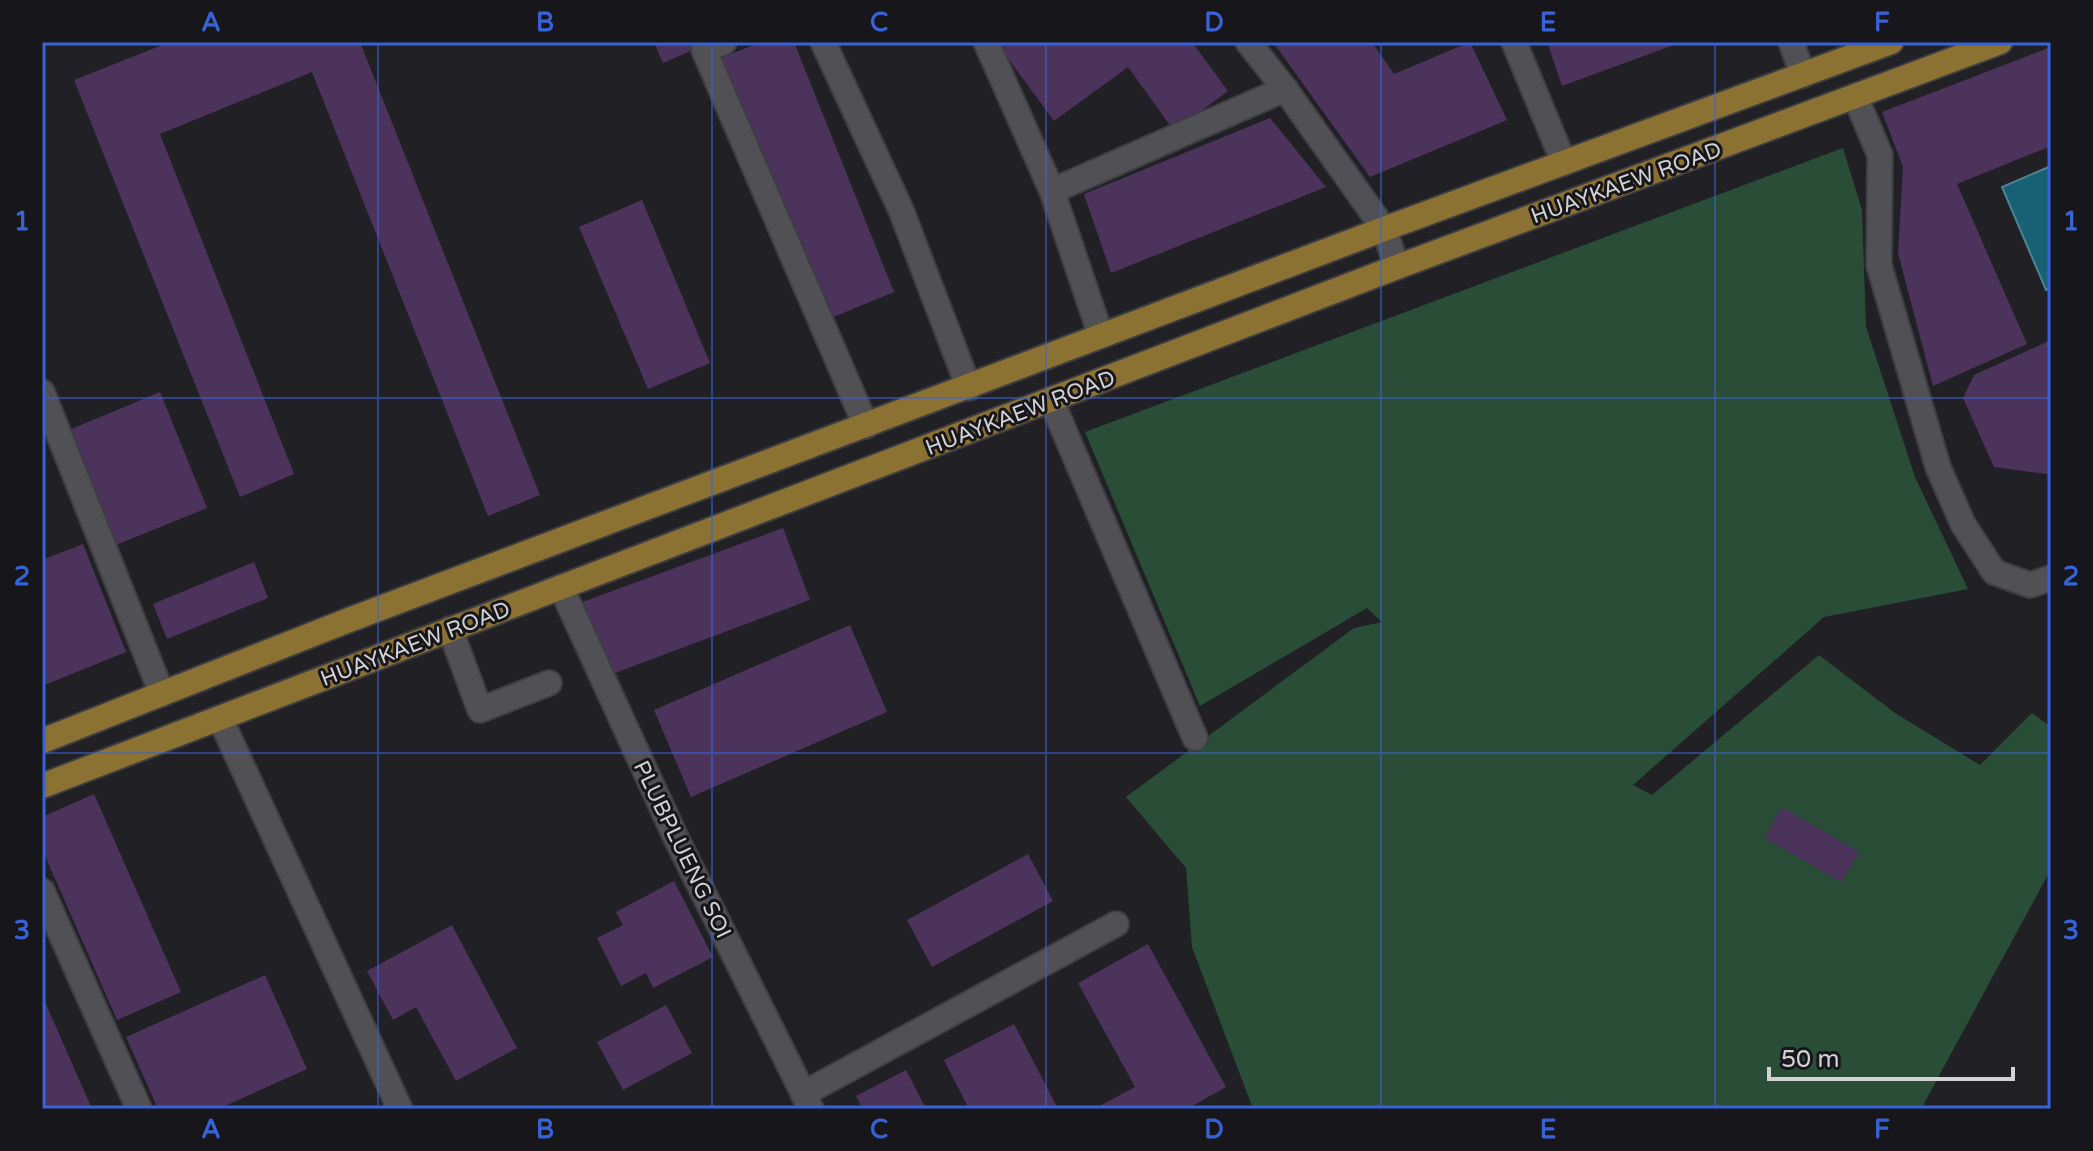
<svg xmlns="http://www.w3.org/2000/svg" width="2093" height="1151" font-family="'Varela Round',sans-serif">
	<style>
		.green { fill: #2a4d38 }
		.water { fill: #186174; stroke: #508391; stroke-width: 2 }
		.building { fill: #4c335c }
		.lines { fill: none; stroke-linecap: round; stroke-linejoin: round }
		.minor-casing { stroke: #3e3d42; stroke-width: 28 }
		.major-casing { stroke: #3e3d42; stroke-width: 28 }
		.minor { stroke: #505055; stroke-width: 24 }
		.major { stroke: #8b7233; stroke-width: 24 }
		.grid { fill: none; stroke: #3862d8; stroke-width: 2; stroke-opacity: 0.55 }
		.labels { text-anchor: middle; stroke-width: 6; stroke-linejoin: round; paint-order: stroke }
		.street-label { font-size: 22px; fill: #d2d2d5; stroke: #17161b }
		.neatline { fill: none; stroke: #3862d8; stroke-width: 3 }
		.grid-label { font-size: 26px; text-anchor: middle; font-weight: bold; fill: #3862d8 }
	</style>
	<rect width="100%" height="100%" fill="#202025"/>
	<polygon class="green" points="1843,148 1862,210 1866,327 1915,477 1968,589 1824,617 1633,785 1652,795 1819,655 1895,713 1980,765 2032,713 2051,727 2051,869 1921,1109 1253,1109 1192,947 1186,868 1126,797 1354,628 1382,622 1367,608 1200,706 1085,432"/>
	<polygon class="water" points="2051,166 2051,288 2046,290 2002,187"/>
	<g class="building">
		<polygon points="170,42 360,42 540,495 488,516 312,72 160,134 294,474 240,497 74,80"/>
		<polygon points="654,42 711,42 663,63"/>
		<polygon points="761,42 794,42 894,292 826,320 721,58"/>
		<polygon points="996,42 1192,42 1228,91 1174,131 1128,67 1054,121"/>
		<polygon points="1273,42 1372,42 1394,74 1470,42 1507,120 1370,177"/>
		<polygon points="1547,42 1682,42 1562,86"/>
		<polygon points="2051,47 2051,146 1957,184 2027,344 1933,386 1898,253 1903,167 1882,112"/>
		<polygon points="1270,118 1326,187 1111,273 1084,194"/>
		<polygon points="642,200 710,363 648,389 579,227"/>
		<polygon points="2051,340 2051,472 2046,474 1994,467 1963,398 1974,375"/>
		<polygon points="160,392 207,508 116,545 69,430"/>
		<polygon points="783,528 810,600 607,676 580,603"/>
		<polygon points="83,544 126,652 42,686 42,560"/>
		<polygon points="254,562 268,598 167,639 153,604"/>
		<polygon points="850,625 887,712 691,797 654,710"/>
		<polygon points="94,794 181,992 117,1020 42,849 42,817"/>
		<polygon points="1782,807 1859,852 1841,882 1765,838"/>
		<polygon points="1028,854 1053,901 932,967 907,920"/>
		<polygon points="674,881 713,957 653,988 646,973 621,986 597,938 623,925 616,912"/>
		<polygon points="452,925 517,1048 456,1081 416,1007 393,1020 367,971"/>
		<polygon points="1148,944 1226,1087 1187,1109 1094,1109 1135,1087 1078,983"/>
		<polygon points="265,975 307,1069 218,1109 158,1109 126,1037"/>
		<polygon points="42,995 92,1109 42,1109"/>
		<polygon points="666,1005 692,1053 623,1090 597,1042"/>
		<polygon points="1014,1024 1058,1109 969,1109 944,1060"/>
		<polygon points="906,1070 926,1109 863,1109 856,1096"/>
	</g>
	<g class="lines">
		<g class="minor-casing">
			<g id="minor">
				<polyline points="724,42 704,50 866,426"/>
				<polyline points="823,42 901,210 969,388"/>
				<polyline points="986,42 1052,191 1101,336"/>
				<polyline points="1248,42 1285,89 1384,229 1397,267"/>
				<polyline points="1514,42 1564,163"/>
				<polyline points="1791,42 1803,75"/>
				<polyline points="1855,96 1880,155 1879,265 1938,467 1963,524 1994,572 2030,585 2051,578"/>
				<polyline points="1052,191 1285,89"/>
				<polyline points="42,392 162,694"/>
				<polyline points="1051,400 1195,738"/>
				<polyline points="561,587 676,838 811,1109"/>
				<polyline points="450,629 480,710 549,683"/>
				<polyline points="220,718 400,1109"/>
				<polyline points="42,891 139,1109"/>
				<polyline points="803,1094 1116,924"/>
			</g>
		</g>
		<g class="major-casing">
			<g id="major">
				<polyline points="42,741 349,620 1384,229 1891,42"/>
				<polyline points="42,786 1397,267 2000,42"/>
			</g>
		</g>
		<use href="#minor" class="minor"/>
		<use href="#major" class="major"/>
	</g>
	<path class="grid" d="M378 42V1109M712 42V1109M1046 42V1109M1381 42V1109M1715 42V1109M42 398H2051M42 753H2051"/>
	<g class="labels">
		<g class="street-label">
			<text transform="translate(1626 182) rotate(-20)" y="8">HUAYKAEW ROAD</text>
			<text transform="translate(1020 412) rotate(-21)" y="8">HUAYKAEW ROAD</text>
			<text transform="translate(415 643) rotate(-21)" y="8">HUAYKAEW ROAD</text>
			<text transform="translate(683 849) rotate(64)" y="8">PLUBPLUENG SOI</text>
		</g>
	</g>
	<rect width="2093" height="1151" fill="none" stroke="#17161b" stroke-width="88"/>
	<path d="M1769 1067v12h244v-12" fill="none" stroke="#d2d2d5" stroke-width="4"/>
	<text x="1781" y="1067" font-size="24" fill="#d2d2d5" stroke="#17161b" stroke-width="6" paint-order="stroke">50 m</text>
	<rect x="44" y="44" width="2005" height="1063" class="neatline"/>
	<g class="grid-label">
		<text x="211" y="31">A</text>
		<text x="545" y="31">B</text>
		<text x="879" y="31">C</text>
		<text x="1214" y="31">D</text>
		<text x="1548" y="31">E</text>
		<text x="1882" y="31">F</text>
		<text x="22" y="230">1</text>
		<text x="2071" y="230">1</text>
		<text x="22" y="585">2</text>
		<text x="2071" y="585">2</text>
		<text x="22" y="939">3</text>
		<text x="2071" y="939">3</text>
		<text x="211" y="1138">A</text>
		<text x="545" y="1138">B</text>
		<text x="879" y="1138">C</text>
		<text x="1214" y="1138">D</text>
		<text x="1548" y="1138">E</text>
		<text x="1882" y="1138">F</text>
	</g>
</svg>
